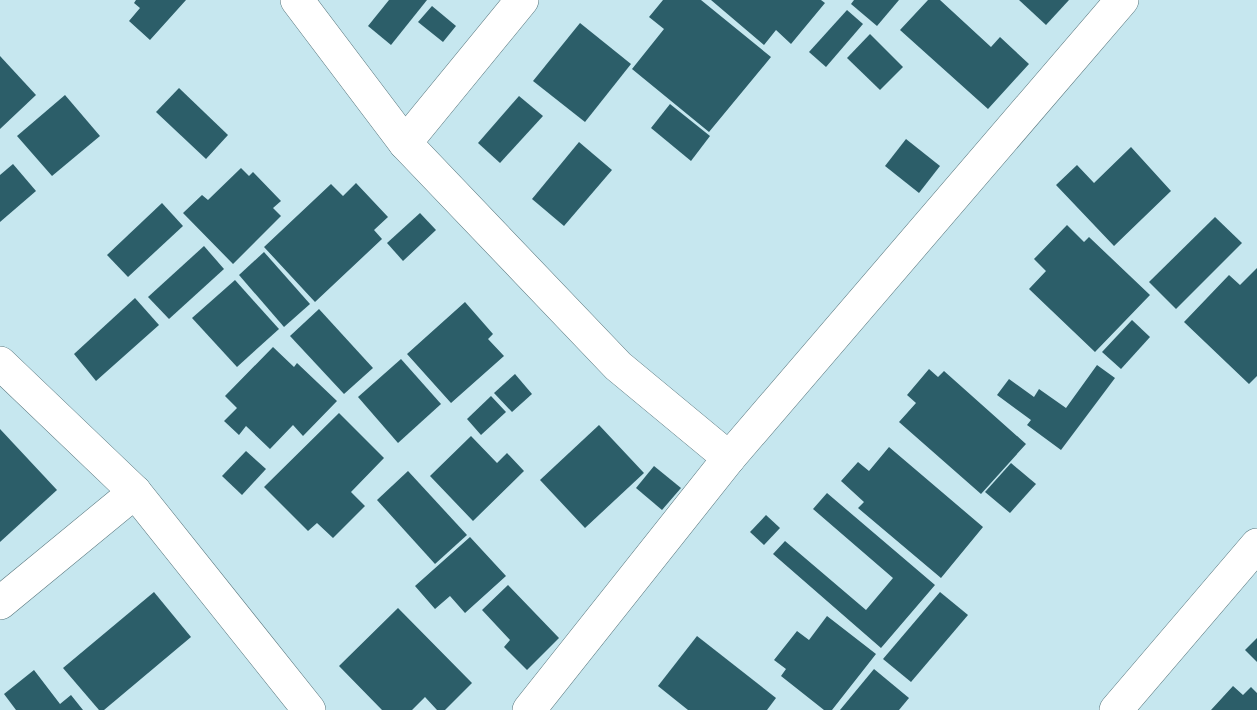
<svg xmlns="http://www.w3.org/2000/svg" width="1257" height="710" font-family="'Golos Text',sans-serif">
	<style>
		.building { fill: #2c5e69 }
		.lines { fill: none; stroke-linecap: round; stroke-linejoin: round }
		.minor-casing { stroke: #57757c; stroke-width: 34 }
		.minor { stroke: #fff; stroke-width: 33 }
	</style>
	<rect width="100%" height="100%" fill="#c6e7ef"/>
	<g class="building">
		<polygon points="136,0 186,0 150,40 129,21 140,8 134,3"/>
		<polygon points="389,0 427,0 391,45 368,26"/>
		<polygon points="663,0 701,0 771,57 709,132 632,69 664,29 649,17"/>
		<polygon points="711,0 821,0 825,3 791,44 776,30 764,45"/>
		<polygon points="854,0 899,0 877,26 851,4"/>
		<polygon points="928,0 940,0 991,47 1000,37 1029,64 988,109 900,30"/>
		<polygon points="1019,0 1069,0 1046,25"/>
		<polygon points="432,6 456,26 443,42 418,22"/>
		<polygon points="847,10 863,24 826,67 809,52"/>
		<polygon points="580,23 631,64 585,122 533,81"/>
		<polygon points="870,34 903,67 880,90 847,58"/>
		<polygon points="0,56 36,95 0,129"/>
		<polygon points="179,88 228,135 206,159 156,112"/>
		<polygon points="65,95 100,136 52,176 17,136"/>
		<polygon points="519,96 543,116 500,163 478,143"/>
		<polygon points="670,104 710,136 691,161 651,128"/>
		<polygon points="906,139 940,166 919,193 885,166"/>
		<polygon points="579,142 612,170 564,226 532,199"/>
		<polygon points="1131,147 1171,191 1114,246 1056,185 1077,165 1094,183"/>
		<polygon points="13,164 36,191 0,222 0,175"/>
		<polygon points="241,168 249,176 253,172 281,201 273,208 281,216 233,264 183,213 202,195 208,200"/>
		<polygon points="356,183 388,217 374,230 382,239 315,302 264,247 331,184 343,196"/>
		<polygon points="162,203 183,226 128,277 107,255"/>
		<polygon points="420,213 436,230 403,261 387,243"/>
		<polygon points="1215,217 1242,243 1176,309 1149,282"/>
		<polygon points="1067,225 1084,242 1089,237 1150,295 1095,352 1029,289 1046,271 1034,259"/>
		<polygon points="204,246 224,269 169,319 148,297"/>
		<polygon points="264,252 310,304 284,327 239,275"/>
		<polygon points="1257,268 1257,376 1249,384 1184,322 1229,275 1240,285"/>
		<polygon points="235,280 279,329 237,367 192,318"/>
		<polygon points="135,298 159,325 96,381 74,354"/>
		<polygon points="465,302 493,334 488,339 504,356 451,403 407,354"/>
		<polygon points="319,309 373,368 344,394 290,336"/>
		<polygon points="1132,320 1150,337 1121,369 1102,352"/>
		<polygon points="273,347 294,367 297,363 337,401 303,436 293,425 270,449 246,426 239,435 224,421 237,408 225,396"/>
		<polygon points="401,359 441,404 398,443 358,397"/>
		<polygon points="1097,365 1115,378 1061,450 1027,425 1031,420 997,395 1009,379 1034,397 1039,389 1066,408"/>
		<polygon points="929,369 938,377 944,371 1026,444 981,494 899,422 916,403 907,395"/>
		<polygon points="515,374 532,394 512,412 494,393"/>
		<polygon points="491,396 506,412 481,435 467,419"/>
		<polygon points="339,413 384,458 351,492 365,506 333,538 317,523 308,531 264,487"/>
		<polygon points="599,425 644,473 585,528 540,480"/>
		<polygon points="0,429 57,490 0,542"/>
		<polygon points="471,436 497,463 507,453 524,471 473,521 430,476"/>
		<polygon points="889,447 983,527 941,578 858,508 864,502 841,481 858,462 869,471"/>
		<polygon points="246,451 266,469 242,495 222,476"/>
		<polygon points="1011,463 1036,484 1010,513 985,492"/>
		<polygon points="654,466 681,488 662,510 636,488"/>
		<polygon points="408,471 467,535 435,564 377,500"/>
		<polygon points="827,493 935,585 881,648 773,554 785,541 866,610 893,578 813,509"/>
		<polygon points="766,515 780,528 764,545 750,532"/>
		<polygon points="470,537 506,576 465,613 450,596 435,609 415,586"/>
		<polygon points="508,585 559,638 527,670 504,647 510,640 482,610"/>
		<polygon points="154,592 191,637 104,710 99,710 63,668"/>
		<polygon points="940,592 968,615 911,682 883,659"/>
		<polygon points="398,608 472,683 445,710 437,710 425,697 412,710 382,710 339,666"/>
		<polygon points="827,616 876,654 832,710 824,710 781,676 786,669 774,660 797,631 809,640"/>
		<polygon points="697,636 776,698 767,710 688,710 658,686"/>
		<polygon points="1257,638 1257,662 1245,650"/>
		<polygon points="874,669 909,698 899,710 840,710"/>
		<polygon points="34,670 60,704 71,695 83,710 16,710 4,694"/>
		<polygon points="1233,686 1243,695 1251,687 1257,693 1257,710 1211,710"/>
	</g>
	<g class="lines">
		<g class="minor-casing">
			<g id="minor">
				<polyline points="297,0 405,143 618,366 729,458"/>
				<polyline points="405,143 522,0"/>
				<polyline points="0,363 135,492 309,710"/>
				<polyline points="0,603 135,492"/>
				<polyline points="529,710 729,458 1122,0"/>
				<polyline points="1116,710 1257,545"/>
			</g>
		</g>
		<use href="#minor" class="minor"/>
	</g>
</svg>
